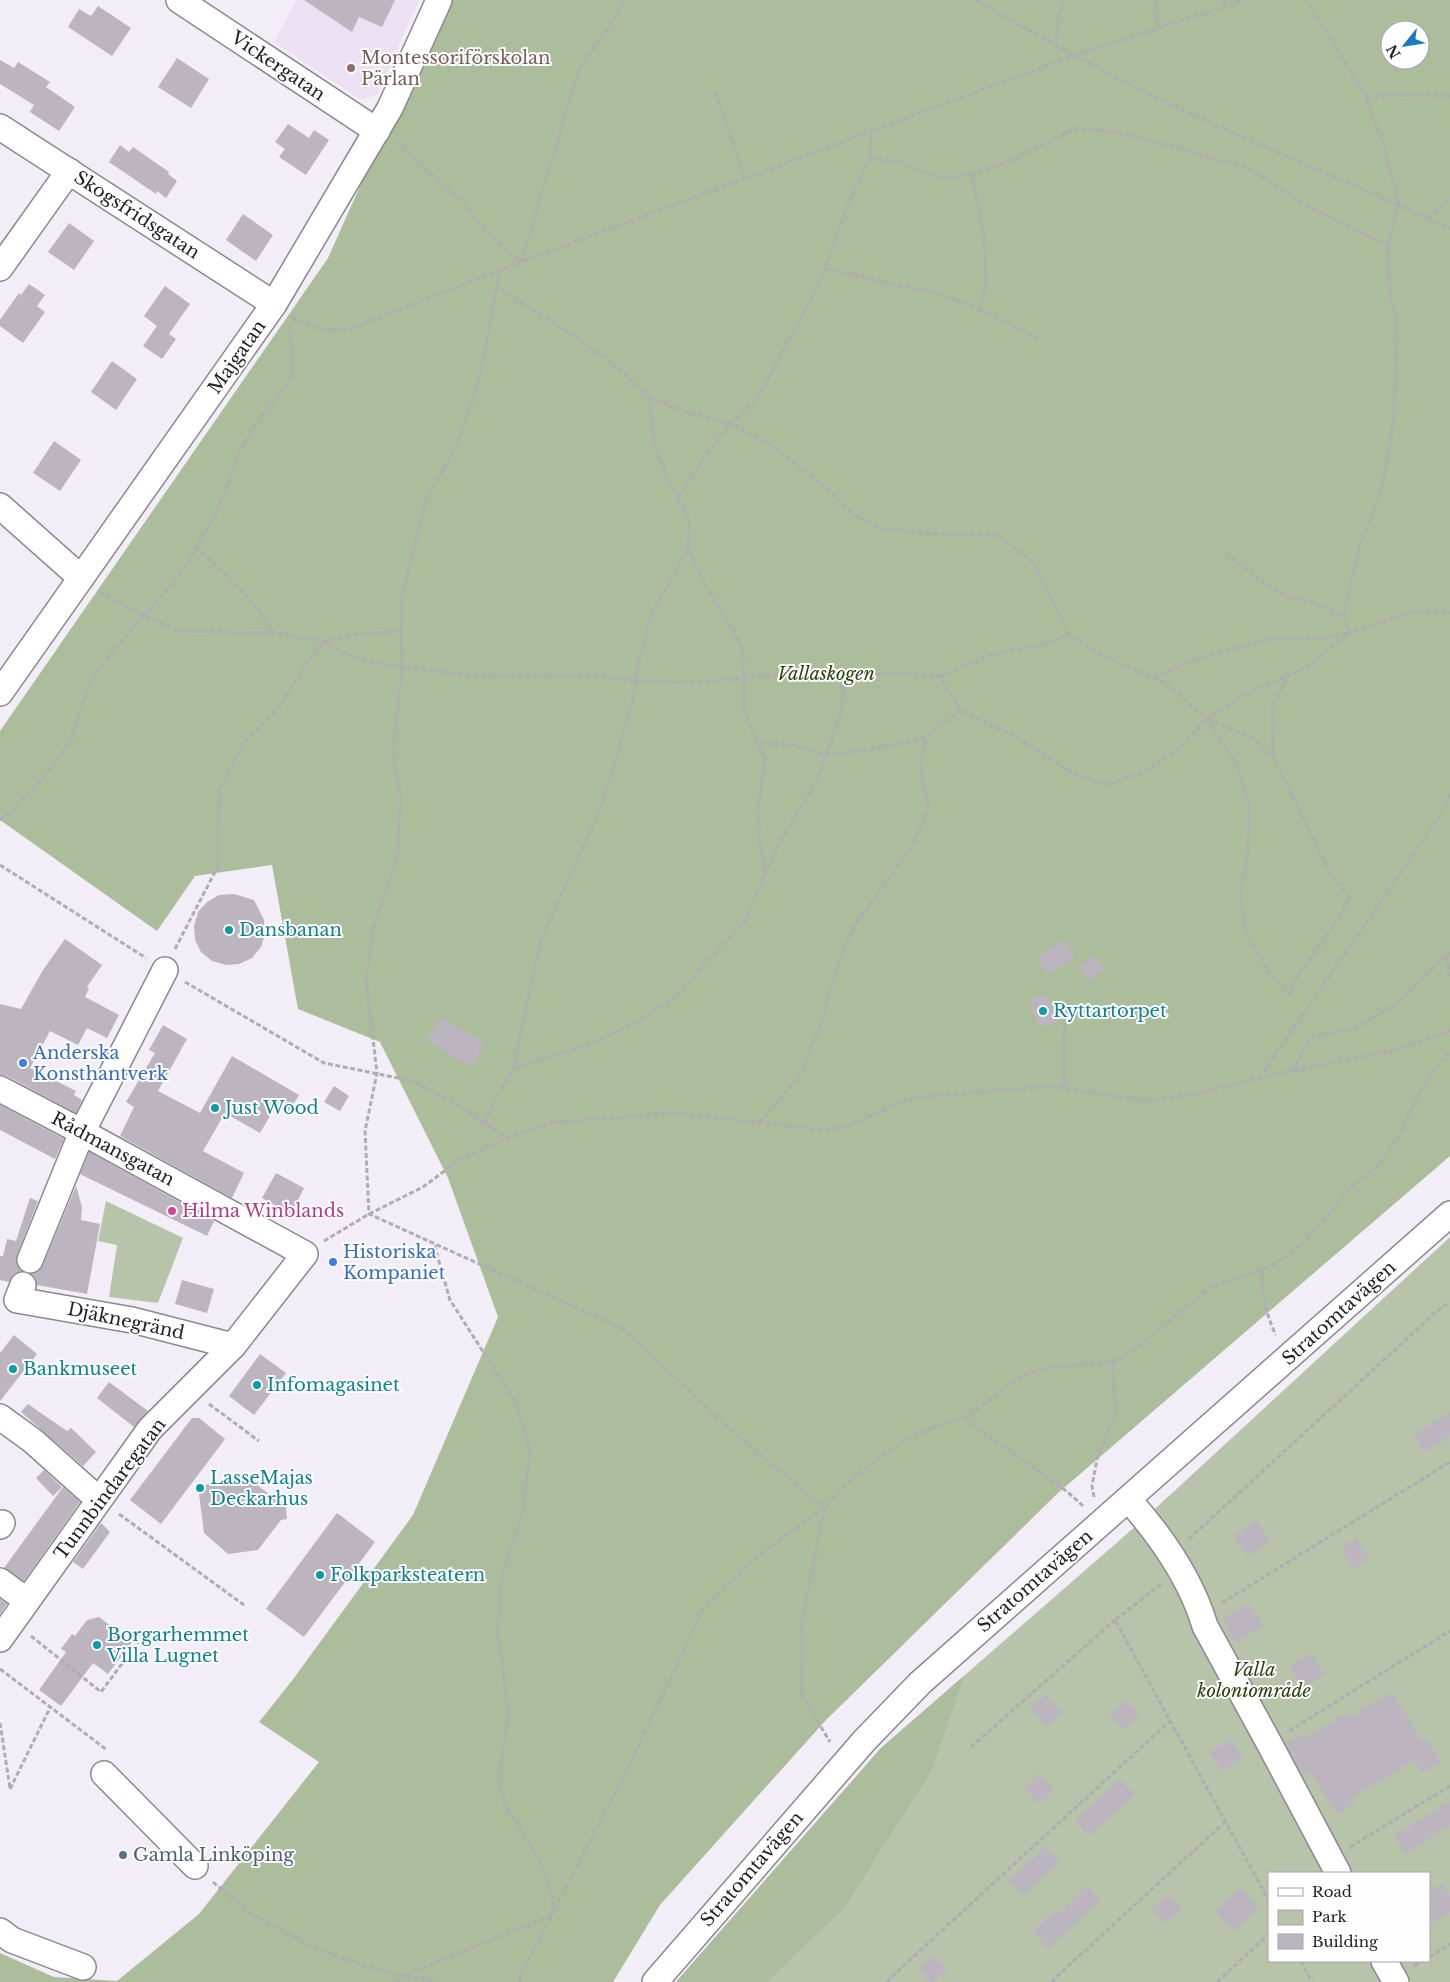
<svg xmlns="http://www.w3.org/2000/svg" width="1450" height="1982" font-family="'Libre Baskerville',serif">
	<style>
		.built { fill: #ebe1f2 }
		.green { fill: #b7c4aa; fill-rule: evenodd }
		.forest { fill: #abbd9a; fill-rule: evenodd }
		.building { fill: #bcb4be }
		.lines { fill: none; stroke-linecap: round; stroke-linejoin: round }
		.minor-casing { stroke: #8c8790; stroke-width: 28 }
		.path { stroke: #b0abb4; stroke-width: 3; stroke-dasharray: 5 2.5; stroke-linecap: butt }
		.minor { stroke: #fff; stroke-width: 25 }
		.education-dot { fill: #8d6e63; stroke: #fefdff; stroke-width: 2 }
		.culture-dot { fill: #0f9aa8; stroke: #fefdff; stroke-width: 2 }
		.shop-dot { fill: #3f7fe0; stroke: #fefdff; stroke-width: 2 }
		.hotel-dot { fill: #d1479c; stroke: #fefdff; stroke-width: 2 }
		.service-dot { fill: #5c6f8a; stroke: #fefdff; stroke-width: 2 }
		.labels { text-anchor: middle; stroke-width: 4; stroke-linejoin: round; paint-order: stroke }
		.education-label { font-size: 18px; fill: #785e54; stroke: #fefdff; text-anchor: start }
		.street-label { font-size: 18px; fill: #211f23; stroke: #fefdff }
		.park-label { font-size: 18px; font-style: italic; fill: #2b410a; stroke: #fefdff }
		.culture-label { font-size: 18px; fill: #0d838f; stroke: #fefdff; text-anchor: start }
		.shop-label { font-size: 18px; fill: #366cbe; stroke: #fefdff; text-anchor: start }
		.hotel-label { font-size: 18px; fill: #b23c85; stroke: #fefdff; text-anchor: start }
		.service-label { font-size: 18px; fill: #4e5e75; stroke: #fefdff; text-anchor: start }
	</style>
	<rect width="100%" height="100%" fill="#f3edf8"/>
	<polygon class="built" points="296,0 419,0 377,95 361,100 274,42"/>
	<g class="green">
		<polygon points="106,1201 183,1238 158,1303 109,1297 117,1245 98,1241"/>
		<path d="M1450 1237V1982H676L881 1748 1145 1518ZM1269 1873H1429V1961H1269Z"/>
	</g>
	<g class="forest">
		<path d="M443 0H1450V1156L1058 1493 826 1720 660 1905 613 1982H0V1953L54 1977 117 1981 199 1914 319 1762 259 1722 291 1682 413 1515 498 1317 448 1178 380 1042 298 1009 272 865 195 876 157 931 0 820V731L328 258ZM1390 30H1420V60H1390Z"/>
		<polygon points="964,1676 932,1770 844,1908 767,1982 676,1982 881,1748"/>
	</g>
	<g class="building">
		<polygon points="304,0 395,0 382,27 359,17 352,32"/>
		<polygon points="98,6 131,28 112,56 68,27 79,9 91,16"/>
		<polygon points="177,58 209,79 191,108 158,87"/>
		<polygon points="0,60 14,68 18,62 50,82 46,87 75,107 59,131 30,112 34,105 0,84"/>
		<polygon points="288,124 309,138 314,130 329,140 306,175 279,157 285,149 275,142"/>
		<polygon points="120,145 129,152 133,147 169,172 168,174 177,181 166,198 157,191 156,194 109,162"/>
		<polygon points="243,214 273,235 256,261 226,240"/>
		<polygon points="69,223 94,241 74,270 48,252"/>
		<polygon points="29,284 45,295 37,306 45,312 23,343 0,326 0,320 19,293 21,295"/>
		<polygon points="165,286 190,304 169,334 176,339 162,359 143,346 157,326 144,316"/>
		<polygon points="112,361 137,379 116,410 91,392"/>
		<polygon points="54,441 81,460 60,491 33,473"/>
		<polygon points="234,894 254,900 264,920 265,934 261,947 252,958 239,964 226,965 212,961 201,952 195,940 194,926 198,912 207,902 219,895"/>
		<polygon points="65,939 102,965 87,987 89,988 85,997 119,1015 107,1038 87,1028 78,1045 50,1031 30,1068 76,1091 74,1095 82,1100 76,1113 7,1076 0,1075 0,1004 21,1009 43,970"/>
		<polygon points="1062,939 1075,957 1048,975 1037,958"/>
		<polygon points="1094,955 1105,970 1089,981 1078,967"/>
		<polygon points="1047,994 1058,1023 1039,1027 1029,1000"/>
		<polygon points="441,1017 485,1043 471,1067 427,1041"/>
		<polygon points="163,1025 187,1039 158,1091 200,1113 232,1056 299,1095 289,1111 277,1104 260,1133 225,1113 203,1151 244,1173 232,1198 120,1136 134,1107 126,1102 155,1053 149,1050"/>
		<polygon points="334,1086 349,1096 340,1111 324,1102"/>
		<polygon points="0,1105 64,1139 55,1159 0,1130"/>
		<polygon points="89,1152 214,1221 207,1236 80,1174"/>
		<polygon points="276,1173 304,1188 291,1214 262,1198"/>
		<polygon points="76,1186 82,1207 81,1220 100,1224 87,1294 37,1285 35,1277 32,1274 38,1272 43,1265"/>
		<polygon points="30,1198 38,1201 17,1255 16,1262 21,1271 14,1274 9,1282 0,1280 0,1256 3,1256 7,1239 16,1241"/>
		<polygon points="182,1280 214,1289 207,1313 175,1304"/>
		<polygon points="14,1335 37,1354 0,1401 0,1353"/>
		<polygon points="260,1354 286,1373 254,1415 229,1396"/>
		<polygon points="109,1382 148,1411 134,1427 97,1398"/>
		<polygon points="28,1404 67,1431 71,1428 96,1452 83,1466 21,1412"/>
		<polygon points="1450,1412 1450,1436 1424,1452 1413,1434"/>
		<polygon points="192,1418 199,1418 225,1439 161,1524 130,1500"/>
		<polygon points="44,1470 62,1487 53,1496 36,1478"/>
		<polygon points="248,1478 278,1501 285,1500 287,1519 281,1520 258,1550 228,1554 204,1533 198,1486"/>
		<polygon points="63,1487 80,1502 24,1581 4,1568"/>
		<polygon points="337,1513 375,1542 304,1637 266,1609"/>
		<polygon points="1257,1521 1270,1542 1247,1557 1234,1535"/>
		<polygon points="101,1523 110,1532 83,1569 73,1562"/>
		<polygon points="1356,1538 1369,1559 1353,1569 1343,1553 1343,1546"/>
		<polygon points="0,1599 7,1604 0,1614"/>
		<polygon points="1249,1603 1263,1626 1236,1643 1222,1620"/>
		<polygon points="99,1617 132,1642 108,1674 93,1663 61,1706 39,1690 66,1652 61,1649 72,1634 75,1636 87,1620"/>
		<polygon points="1312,1654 1325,1675 1302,1688 1289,1667"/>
		<polygon points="1392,1692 1423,1742 1427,1739 1441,1762 1422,1773 1414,1760 1352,1798 1355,1803 1337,1814 1310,1772 1303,1776 1286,1744 1302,1734 1305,1738 1346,1713 1349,1718"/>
		<polygon points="1045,1694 1062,1712 1047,1727 1030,1708"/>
		<polygon points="1126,1700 1140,1715 1124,1730 1110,1715"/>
		<polygon points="1230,1739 1243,1758 1222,1771 1209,1752"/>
		<polygon points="1039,1774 1054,1790 1039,1804 1024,1788"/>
		<polygon points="1120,1779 1135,1794 1089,1836 1075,1821"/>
		<polygon points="1450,1801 1450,1826 1405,1854 1394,1836"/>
		<polygon points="1045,1847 1060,1862 1024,1895 1009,1880"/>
		<polygon points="1442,1883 1450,1896 1450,1912 1429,1925 1429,1891"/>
		<polygon points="1087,1886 1100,1901 1048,1949 1033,1932 1055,1911 1058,1914"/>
		<polygon points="1240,1888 1259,1908 1234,1932 1215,1911"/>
		<polygon points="1168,1894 1182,1909 1165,1924 1151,1909"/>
		<polygon points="934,1955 948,1969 934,1982 931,1982 919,1969"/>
	</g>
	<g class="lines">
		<g class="minor-casing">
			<g id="minor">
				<polyline points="179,0 377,131"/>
				<polyline points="0,127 274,304"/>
				<polyline points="0,268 69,171"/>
				<polyline points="0,506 81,578"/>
				<polyline points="0,693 274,304 390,108 439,0"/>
				<polyline points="0,1089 82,1132 305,1254 233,1346 150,1429 0,1639"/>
				<polyline points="30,1260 82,1132 165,970"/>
				<polyline points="23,1285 17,1300 132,1320 233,1346"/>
				<polyline points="0,1417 33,1441 99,1500"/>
				<path d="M1128 1499C1161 1536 1191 1579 1205 1626L1269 1743 1338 1873"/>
				<polyline points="0,1526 2,1523"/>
				<polyline points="0,1581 27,1601"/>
				<polyline points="104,1774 195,1866"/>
				<polyline points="0,1931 12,1940 83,1967"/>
				<polyline points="1384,1961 1396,1982"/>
				<polyline points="655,1982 864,1741 920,1683 1450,1214"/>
			</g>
		</g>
		<g class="path">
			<path d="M976 0C1052 44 1130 87 1211 123 1290 159 1371 191 1450 229"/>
			<polyline points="1156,0 1158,28"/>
			<polyline points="1223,0 1227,6"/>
			<polyline points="1056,47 1059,15 1064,0"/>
			<polyline points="715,92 745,178"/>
			<polyline points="1366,97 1389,95 1450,96"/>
			<polyline points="397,142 464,203 490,236 521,262 579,70 618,13 624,0"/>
			<polyline points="870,158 903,163 941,179 972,174 1013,160 1076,128 1126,134 1248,168 1307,206 1388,246 1399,204 1384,146 1366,97 1307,0"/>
			<polyline points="1428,219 1450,198"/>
			<polyline points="825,269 940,294 980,309 986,285 984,236 972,174"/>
			<polyline points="500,270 479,381 455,449 426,499 402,596 401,631 402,668 394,745 395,770 401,797 397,861 374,926 366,980 377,1073 365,1131 369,1214 623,1329 738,1436 824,1508"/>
			<polyline points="980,309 1041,340"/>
			<polyline points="292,318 322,330 347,330 521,262 1073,56 1245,0"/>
			<polyline points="649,397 683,411 730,424 767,442 828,489 854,515 884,529 918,533 997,535 1034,563 1069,635 1104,656 1166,683 1206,719 1238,766 1249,806 1248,852 1240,895 1246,933 1268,971 1291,996 1295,980 1343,912 1349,897 1330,873 1273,756 1251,737 1206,719"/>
			<polyline points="678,498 705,456 730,424 756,401 819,284 854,189 870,158 871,132"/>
			<path d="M196 547C223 572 257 601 274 633"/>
			<polyline points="689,551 704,583 742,647 744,677 744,712 765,758 758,811 760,844 766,875"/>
			<polyline points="1226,553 1260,580 1286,596 1315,603 1343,616"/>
			<polyline points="99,592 131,609 178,631 274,633 324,641 340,651 364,661 402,668 420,668 477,677 591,675 636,681 689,683 794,673 844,677 896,673 940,677 960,710 1018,738 1069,771 1106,785 1147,771 1182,745 1206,719 1242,696 1308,666 1349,633 1406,613 1450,613"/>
			<polyline points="940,677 989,655 1040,645 1069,635"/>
			<polyline points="1154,677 1215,653 1272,639 1316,639 1349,633 1343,616 1359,549 1382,487 1394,417 1397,324 1390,293 1388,246"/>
			<polyline points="759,744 788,744 827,755 880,748 927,737 960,710"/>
			<polyline points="1273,756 1273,704 1289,675"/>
			<polyline points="0,820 9,813 46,775 71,739 91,680 104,662 182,572 218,510 241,449 264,412 284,390 292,374 290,325"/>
			<polyline points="0,865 146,958"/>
			<polyline points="175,949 218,866 219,791 243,744 280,706 303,669 324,641 350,635 401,631"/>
			<polyline points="1446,957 1450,976"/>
			<polyline points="185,982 324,1063 413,1081 455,1103 507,1138"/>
			<polyline points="514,1068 585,1046 630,1025 669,1002 744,923 778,845 817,781 841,714 844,677"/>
			<polyline points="1292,1071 1311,1037 1354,1029 1399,1002 1450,952"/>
			<polyline points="1259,1078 1436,822 1450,794"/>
			<polyline points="1064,1088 1064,1038 1067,1004"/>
			<polyline points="485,1123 494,1101 514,1068 526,1008 541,940 603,802 633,701 638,664 651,615 688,550 689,520 668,480 654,441 649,397 620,369 583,342 497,287"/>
			<polyline points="760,1123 801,1073 823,1018 838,964 854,926 909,851 929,809 920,766 927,737"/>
			<polyline points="324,1241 369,1214 423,1187 459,1160 507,1138 550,1123 672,1113 825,1130 851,1125 895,1104 921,1097 1048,1086 1147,1101 1194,1094 1259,1078 1394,1050 1450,1031"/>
			<path d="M1262 1269C1262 1293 1265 1313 1276 1335"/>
			<polyline points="209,1404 259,1441"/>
			<path d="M965 1418C1002 1450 1048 1472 1083 1506"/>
			<polyline points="1094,1497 1092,1486 1097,1459 1116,1412 1112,1362"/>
			<polyline points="824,1509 802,1621 802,1695 830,1742"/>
			<polyline points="119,1514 244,1605"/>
			<polyline points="1189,1539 1437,1311 1445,1305 1450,1305"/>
			<polyline points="1161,1584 1115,1620 1269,1901"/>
			<polyline points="1222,1603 1450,1462"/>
			<polyline points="31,1636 101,1692 138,1642"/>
			<polyline points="0,1669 107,1750"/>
			<polyline points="0,1723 10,1788"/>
			<polyline points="1289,1731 1450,1631"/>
			<polyline points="971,1747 1115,1620"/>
			<polyline points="10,1789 50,1708"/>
			<polyline points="1350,1847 1450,1786"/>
			<polyline points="213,1882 247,1912 319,1950 384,1972 437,1982"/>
			<polyline points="1429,1957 1450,1944"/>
			<polyline points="1301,1961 1312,1982"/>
			<polyline points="1414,1966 1423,1961"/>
			<polyline points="396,1982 402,1976 553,1915 553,1896 539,1860 505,1804 499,1780 508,1714 503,1666 497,1633 502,1577 522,1516 530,1449 514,1400 450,1300 434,1244"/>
			<polyline points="520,1982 520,1976 628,1768 702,1611 759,1555 824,1508 852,1479 904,1440 940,1425 965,1418 1022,1376 1045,1368 1112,1362 1133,1351 1209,1288 1273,1265 1304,1243 1351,1187 1376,1167 1399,1136 1422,1087 1450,1050"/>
			<polyline points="886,1982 1171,1720"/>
			<polyline points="1051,1982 1225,1822"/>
			<polyline points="1217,1982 1269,1934"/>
		</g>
		<use href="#minor" class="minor"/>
	</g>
	<circle class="education-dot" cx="351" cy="68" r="5"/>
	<g class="culture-dot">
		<circle cx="229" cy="930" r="5"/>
		<circle cx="1043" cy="1011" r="5"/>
		<circle cx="215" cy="1108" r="5"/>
		<circle cx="13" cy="1369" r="5"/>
		<circle cx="257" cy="1385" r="5"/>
		<circle cx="200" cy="1488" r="5"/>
		<circle cx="320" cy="1575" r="5"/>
		<circle cx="97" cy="1645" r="5"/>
	</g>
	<g class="shop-dot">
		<circle cx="23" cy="1063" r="5"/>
		<circle cx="333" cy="1262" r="5"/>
	</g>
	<circle class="hotel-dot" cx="172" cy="1211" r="5"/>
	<circle class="service-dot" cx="123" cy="1855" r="5"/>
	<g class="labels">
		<g class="education-label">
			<text x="361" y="64">Montessoriförskolan<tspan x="361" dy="21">Pärlan</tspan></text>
		</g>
		<g class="street-label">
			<text transform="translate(278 66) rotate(34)" y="6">Vickergatan</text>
			<text transform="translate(137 215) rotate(33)" y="6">Skogsfridsgatan</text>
			<text transform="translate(237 357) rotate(-55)" y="6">Majgatan</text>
			<text transform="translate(113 1149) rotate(28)" y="6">Rådmansgatan</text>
			<text transform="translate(1339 1313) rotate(-42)" y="6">Stratomtavägen</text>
			<text transform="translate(126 1321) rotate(12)" y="6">Djäknegränd</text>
			<text transform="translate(110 1489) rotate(-53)" y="6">Tunnbindaregatan</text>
			<text transform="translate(1035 1581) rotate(-41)" y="6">Stratomtavägen</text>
			<text transform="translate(752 1869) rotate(-49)" y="6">Stratomtavägen</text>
		</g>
		<g class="park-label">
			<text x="826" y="680">Vallaskogen</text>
			<text x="1254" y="1676">Valla<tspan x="1254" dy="21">koloniområde</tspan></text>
		</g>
		<g class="culture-label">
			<text x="239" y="936">Dansbanan</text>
			<text x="1053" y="1017">Ryttartorpet</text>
			<text x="225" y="1114">Just Wood</text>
			<text x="23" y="1375">Bankmuseet</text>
			<text x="267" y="1391">Infomagasinet</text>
			<text x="210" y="1484">LasseMajas<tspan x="210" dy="21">Deckarhus</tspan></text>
			<text x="330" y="1581">Folkparksteatern</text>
			<text x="107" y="1641">Borgarhemmet<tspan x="107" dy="21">Villa Lugnet</tspan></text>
		</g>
		<g class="shop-label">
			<text x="33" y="1059">Anderska<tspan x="33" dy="21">Konsthantverk</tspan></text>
			<text x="343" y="1258">Historiska<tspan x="343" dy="21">Kompaniet</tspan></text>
		</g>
		<g class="hotel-label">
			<text x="182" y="1217">Hilma Winblands</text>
		</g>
		<g class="service-label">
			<text x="133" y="1861">Gamla Linköping</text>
		</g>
	</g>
	<rect x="1268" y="1872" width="162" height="90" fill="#fefdff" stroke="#a6a4a7"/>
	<rect x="1278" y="1888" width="25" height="8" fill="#ffffff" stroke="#a6a4a7"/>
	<text x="1312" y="1897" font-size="15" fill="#211f23">Road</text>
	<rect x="1278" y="1910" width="25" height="15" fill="#b7c4aa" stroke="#a6a4a7"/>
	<text x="1312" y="1922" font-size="15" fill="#211f23">Park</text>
	<rect x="1278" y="1934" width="25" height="15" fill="#bcb4be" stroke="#a6a4a7"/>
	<text x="1312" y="1947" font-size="15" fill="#211f23">Building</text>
	<g transform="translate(1405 45) rotate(240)"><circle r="24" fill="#fefdff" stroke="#a6a4a7"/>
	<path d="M0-4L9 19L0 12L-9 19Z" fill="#1a7ac6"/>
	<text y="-8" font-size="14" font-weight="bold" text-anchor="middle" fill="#211f23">N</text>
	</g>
</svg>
